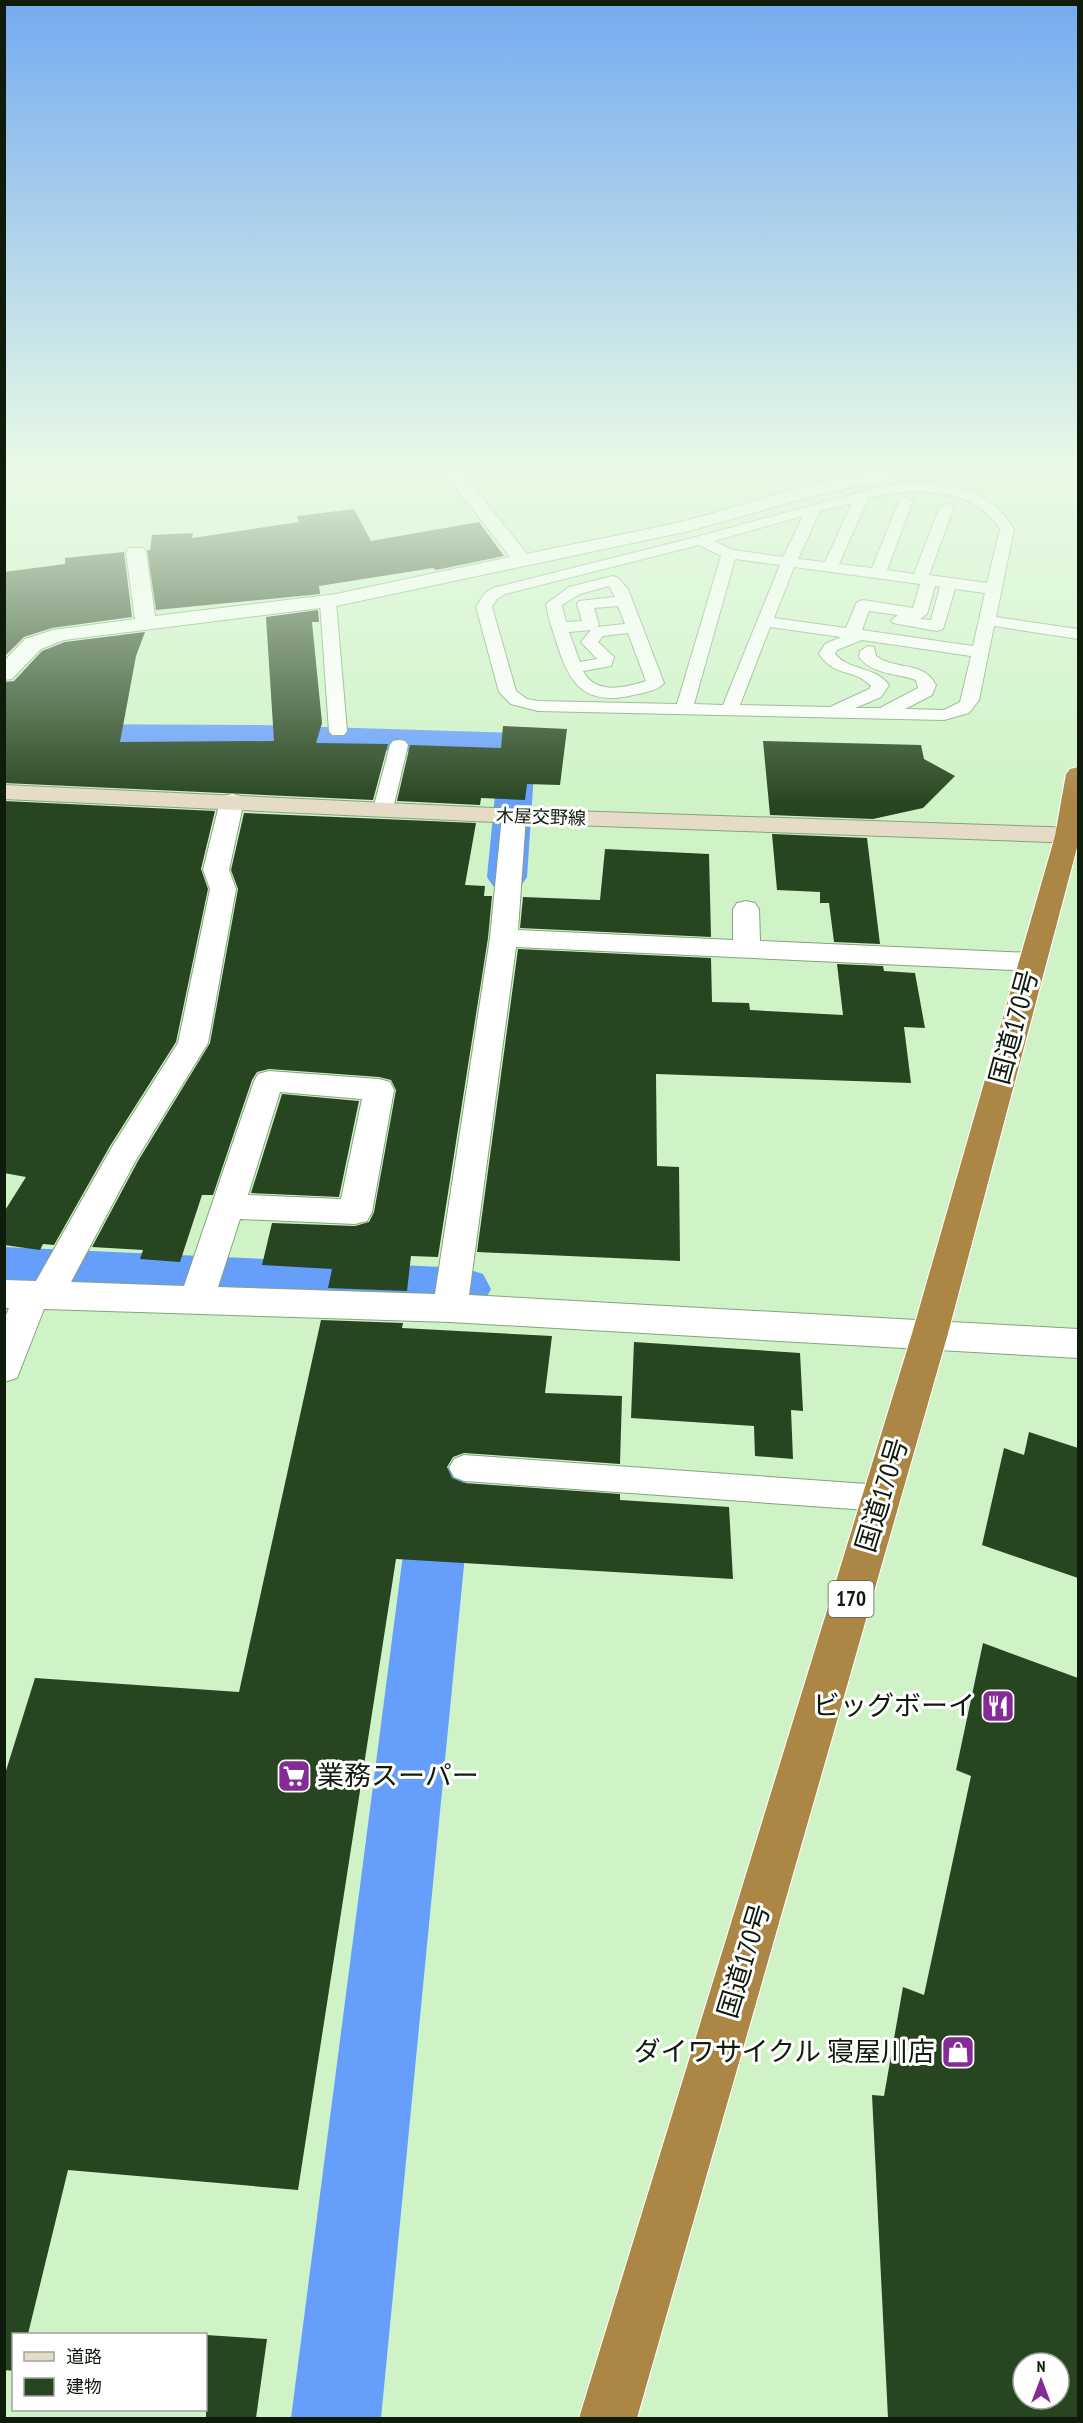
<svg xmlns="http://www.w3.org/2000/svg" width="1083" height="2423" font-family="'PT Sans Narrow','Noto Sans JP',sans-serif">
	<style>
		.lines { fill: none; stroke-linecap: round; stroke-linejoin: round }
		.canal { fill: #669efc; fill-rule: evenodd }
		.building { fill: #284521; fill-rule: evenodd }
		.lane-casing { stroke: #83a47b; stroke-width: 2 }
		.street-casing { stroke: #83a47b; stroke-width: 2 }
		.secondary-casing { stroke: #83a47b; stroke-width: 2 }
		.highway-casing { stroke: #fff; stroke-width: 2 }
		.lane { fill: #fff; fill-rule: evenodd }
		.street { fill: #fff; fill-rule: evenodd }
		.secondary { fill: #e6dbc7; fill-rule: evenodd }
		.highway { fill: #ab8644; fill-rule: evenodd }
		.labels { text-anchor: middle; stroke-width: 6; stroke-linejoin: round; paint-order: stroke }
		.far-street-label { font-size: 18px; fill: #0f1c0c; stroke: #fff }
		.shield { fill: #fff; stroke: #576055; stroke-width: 1.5 }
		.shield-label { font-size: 21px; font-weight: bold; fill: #0f1c0c }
		.near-street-label { font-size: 27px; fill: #0f1c0c; stroke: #fff }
		.near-poi-label { font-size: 27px; fill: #0f1c0c; stroke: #fff; text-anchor: end }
	</style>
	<rect width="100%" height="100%" fill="#cff3c7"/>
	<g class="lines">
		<g class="canal">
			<polygon points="50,724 260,725 518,733 531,736 536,744 527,877 521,886 507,889 493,886 487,877 499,754 260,747 50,746 37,743 32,735 37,727"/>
			<polygon points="4,1247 464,1268 483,1274 491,1289 483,1304 464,1310 4,1289"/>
			<polygon points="441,1466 462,1474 471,1493 381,2418 291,2418 411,1493 420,1474"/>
		</g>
	</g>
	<g class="building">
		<polygon points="354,509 371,541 479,522 504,556 436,570 433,568 319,586 320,594 156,610 147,550 150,550 152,535 193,533 192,538 299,522 297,516"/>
		<polygon points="124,552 132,617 52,628 24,637 4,657 4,572 65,564 65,558"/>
		<polygon points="318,610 319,622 312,622 322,723 316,743 388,744 373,800 4,783 4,682 14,681 42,651 65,642 145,632 136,656 120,742 274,741 266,617"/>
		<polygon points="503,726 567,729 560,785 527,784 525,800 481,798 480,805 397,801 410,745 501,748"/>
		<polygon points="763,741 921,745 924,759 955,776 923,808 873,819 770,815"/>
		<polygon points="4,801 215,811 201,869 208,889 176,1042 110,1146 54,1245 43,1244 40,1250 4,1245 4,1212 26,1177 4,1173"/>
		<polygon points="244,813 476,823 465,885 485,886 484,896 492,896 488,938 438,1257 411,1256 407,1291 328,1288 332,1269 262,1265 272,1223 355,1226 369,1222 374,1212 396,1090 391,1080 379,1077 269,1069 257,1072 252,1080 213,1195 202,1195 180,1262 140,1259 143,1250 92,1247 138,1161 210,1043 238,889 231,870"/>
		<polygon points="772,834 867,838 880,944 834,942 829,903 820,903 820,892 777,890"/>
		<polygon points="605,849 709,854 711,937 520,928 523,897 600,900"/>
		<polygon points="518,949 711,958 712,1002 749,1003 750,1010 843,1015 837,964 883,966 884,971 915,973 925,1028 904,1027 911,1083 656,1074 657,1166 679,1167 680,1261 477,1252"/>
		<polygon points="282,1094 359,1101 339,1197 251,1193"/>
		<polygon points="321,1320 403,1323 402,1328 552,1336 545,1393 622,1396 620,1464 464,1453 453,1457 447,1467 452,1478 464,1483 620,1494 620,1500 729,1507 733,1579 396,1559 298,2190 68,2170 28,2334 14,2334 14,2371 4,2370 4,1777 35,1678 239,1692"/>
		<polygon points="634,1342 800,1353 803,1411 791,1410 793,1459 755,1456 754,1426 631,1418"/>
		<polygon points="1029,1432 1078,1448 1078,1578 982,1545 1004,1448 1024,1455"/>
		<path d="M983 1643 1078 1678V2418H888L872 2095 884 2096 903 1987 924 1995 971 1776 956 1770ZM1023 2363H1059V2399H1023Z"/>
		<polygon points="206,2335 267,2339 256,2418 206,2418"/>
	</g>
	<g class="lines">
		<g class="lane-casing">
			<g id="lane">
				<path d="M909 483C955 484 988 488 1014 529L996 617 1078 629V639L994 626 979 700 969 713 944 720 538 711 511 704 499 692 476 607 485 593 493 588 696 537 883 486ZM909 491C945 492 979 496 1000 529L987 583 929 575 954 507 947 503 940 507 914 574 887 570 913 501 906 497 899 501 872 568 839 564 868 498ZM852 503 825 562 798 559 820 511ZM803 516 783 557 733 550 714 541ZM699 545 721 556 677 704 538 701 527 699 516 691 492 607 497 599 505 594ZM735 559 780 565 723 705 694 704ZM794 567 920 584 913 608 863 600 857 602 846 628 774 618ZM935 586 940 587 931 620 920 619 927 614ZM955 589 985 593 973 646 862 630 869 611 898 615 891 620 893 623 937 631 943 629ZM770 627 841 637 825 644 819 654C835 678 854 668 871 686L869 689 830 707 740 705ZM862 640 971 656 960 702 944 710 905 709 932 695 936 685C923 660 896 671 876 656L874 647 868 646 860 651 859 657C872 675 897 673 916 680L918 688 880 708H855L881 697 889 685C875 666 849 671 835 654L837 650Z"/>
				<path d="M613 576 618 578 628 589 664 683C657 692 640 693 629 696 584 705 569 683 557 644 553 631 548 618 546 604L569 587ZM609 586 615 597 579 601 577 604 582 621 566 622 562 605 580 594ZM618 606 625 624 597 627 599 625 594 608ZM591 630 581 642 597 659 580 662 569 632ZM628 633 646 681C625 688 595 695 583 671L611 666 614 657 598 642 603 636Z"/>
				<polygon points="328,597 336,602 347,731 344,735 332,735 329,731 320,602"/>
				<polygon points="399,740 405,741 408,745 393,809 390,813 376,813 373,809 390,745 393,741"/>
				<polygon points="464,1455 881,1485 892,1489 896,1498 892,1507 881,1511 464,1481 454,1477 449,1468 454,1459"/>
			</g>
		</g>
		<g class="street-casing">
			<g id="street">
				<path d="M438 465H456L527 554C580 542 635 533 688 520 771 498 854 465 941 465L938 469 824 493 689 531 336 606 64 640 41 649 12 679 4 680V661L25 639 53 630 135 619 126 552 129 548H143L146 552 155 616 336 594 510 557Z"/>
				<path d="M232 794 241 796 244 801 229 870 236 889 208 1043 136 1160 71 1282 184 1286 254 1081 258 1074 269 1071 379 1079 390 1082 394 1090 372 1212 367 1221 355 1224 240 1219 218 1287 435 1294 490 938 502 816 505 811 514 809 523 811 526 816 518 930 733 940V909L737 903 746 901 755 903 759 909 760 941 1032 953 1042 956 1046 962 1042 968 1032 971 516 947 469 1295 1078 1329V1358L450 1322 44 1309 17 1378 4 1382V1320L9 1308H4V1280L36 1281 112 1147 178 1043 210 889 203 870 220 801 223 796ZM280 1092 362 1099 341 1199 248 1195Z"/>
			</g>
		</g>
		<g class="secondary-casing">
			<polygon id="secondary" points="4,785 514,809 1078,828 1078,843 514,823 4,799"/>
		</g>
		<g class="highway-casing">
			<polygon id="highway" points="1078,767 1078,844 947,1337 637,2418 579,2418 911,1337 1055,836 1066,774 1070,769"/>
		</g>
		<use href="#lane" class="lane"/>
		<use href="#street" class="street"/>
		<use href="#secondary" class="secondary"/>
		<use href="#highway" class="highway"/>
	</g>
	<linearGradient id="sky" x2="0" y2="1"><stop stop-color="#74abf0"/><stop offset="0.58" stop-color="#e9fae6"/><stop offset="1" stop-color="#e9fae6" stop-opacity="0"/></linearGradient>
	<rect width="1083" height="804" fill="url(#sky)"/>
	<defs>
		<g id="restaurant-square" transform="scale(1.725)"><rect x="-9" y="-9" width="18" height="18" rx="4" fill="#842b97" stroke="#fff"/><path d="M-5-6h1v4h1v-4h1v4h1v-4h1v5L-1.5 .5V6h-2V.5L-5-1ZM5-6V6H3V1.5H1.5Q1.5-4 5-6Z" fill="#fff"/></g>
		<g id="supermarket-square" transform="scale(1.725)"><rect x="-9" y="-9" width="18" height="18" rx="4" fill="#842b97" stroke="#fff"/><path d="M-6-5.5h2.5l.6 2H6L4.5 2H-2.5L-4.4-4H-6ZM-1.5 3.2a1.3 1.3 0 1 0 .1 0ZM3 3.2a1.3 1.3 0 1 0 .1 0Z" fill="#fff"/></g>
		<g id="shop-square" transform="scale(1.725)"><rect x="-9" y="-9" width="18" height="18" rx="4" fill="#842b97" stroke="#fff"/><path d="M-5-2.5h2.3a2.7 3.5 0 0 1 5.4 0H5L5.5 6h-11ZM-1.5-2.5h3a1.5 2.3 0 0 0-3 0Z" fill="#fff"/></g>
	</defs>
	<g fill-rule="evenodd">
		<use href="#restaurant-square" x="998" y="1706"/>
		<use href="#supermarket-square" x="294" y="1776"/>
		<use href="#shop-square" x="958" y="2052"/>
	</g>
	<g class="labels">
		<g class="far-street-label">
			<text transform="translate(541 817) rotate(2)" y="6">木屋交野線</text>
		</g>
		<rect class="shield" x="828.5" y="1581" width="45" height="36" rx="4.5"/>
		<g class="shield-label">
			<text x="851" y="1606">170</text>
		</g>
		<g class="near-street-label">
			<text transform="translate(1014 1027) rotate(-75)" y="9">国道170号</text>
			<text transform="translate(882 1495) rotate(-73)" y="9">国道170号</text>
			<text transform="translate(744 1961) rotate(-73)" y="9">国道170号</text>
		</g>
		<g class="near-poi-label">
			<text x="975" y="1715">ビッグボーイ</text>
			<text x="317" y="1785" text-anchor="start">業務スーパー</text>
			<text x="935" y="2061">ダイワサイクル 寝屋川店</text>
		</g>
	</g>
	<rect width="1083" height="2423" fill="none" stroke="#0f1c0c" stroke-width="12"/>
	<rect x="12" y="2333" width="195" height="78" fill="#ffffff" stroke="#9fa49e" stroke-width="1.5"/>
	<rect x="24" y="2352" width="30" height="9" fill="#e6dbc7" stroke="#9fa49e" stroke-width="1.5"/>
	<text x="66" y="2363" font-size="18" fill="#0f1c0c">道路</text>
	<rect x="24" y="2378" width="30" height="18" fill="#284521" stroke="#9fa49e" stroke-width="1.5"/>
	<text x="66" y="2393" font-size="18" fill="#0f1c0c">建物</text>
	<g transform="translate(1041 2381)"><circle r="28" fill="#ffffff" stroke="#9fa49e" stroke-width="1.5"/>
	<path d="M0-4.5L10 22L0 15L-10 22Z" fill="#842b97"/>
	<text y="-9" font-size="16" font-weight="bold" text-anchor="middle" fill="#0f1c0c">N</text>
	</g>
</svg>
